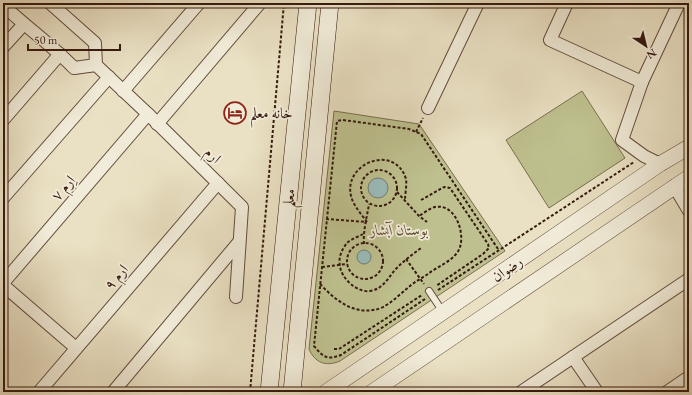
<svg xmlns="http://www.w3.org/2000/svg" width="692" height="395" font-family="'EB Garamond',Amiri,serif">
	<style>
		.green { fill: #bec18f; stroke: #7a6d4f }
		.water { fill: #9abcbb; stroke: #727b76 }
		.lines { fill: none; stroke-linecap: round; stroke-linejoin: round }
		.service-casing { stroke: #634b3c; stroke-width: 8 }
		.minor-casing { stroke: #634b3c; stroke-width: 14 }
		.tertiary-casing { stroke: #634b3c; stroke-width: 16 }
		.secondary-casing { stroke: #36190f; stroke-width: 18 }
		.path { stroke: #36190f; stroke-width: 2; stroke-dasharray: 3 2; stroke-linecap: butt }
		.service { stroke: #f1ecd9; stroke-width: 6 }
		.minor { stroke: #f1ecd9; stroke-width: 12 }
		.tertiary { stroke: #f1ecd9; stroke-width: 15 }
		.secondary { stroke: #f1ecd9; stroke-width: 17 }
		.labels { text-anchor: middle; stroke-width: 3.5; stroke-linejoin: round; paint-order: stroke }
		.poi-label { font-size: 15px; fill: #36190f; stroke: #f1ecd9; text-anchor: start }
		.street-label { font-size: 15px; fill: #36190f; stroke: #f1ecd9 }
		.park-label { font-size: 15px; font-style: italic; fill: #5f4b35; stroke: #f1ecd9 }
	</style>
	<rect width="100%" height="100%" fill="#eae1c4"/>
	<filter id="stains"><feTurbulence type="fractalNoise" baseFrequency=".005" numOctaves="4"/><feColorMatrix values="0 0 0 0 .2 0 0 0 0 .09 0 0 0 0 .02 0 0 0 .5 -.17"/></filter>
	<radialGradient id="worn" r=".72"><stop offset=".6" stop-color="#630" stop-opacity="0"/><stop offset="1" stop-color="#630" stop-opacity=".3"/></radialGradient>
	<g class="green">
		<polygon points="582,91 625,158 549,208 506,140"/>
		<path d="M334 111 419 124 505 251 340 361C326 367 315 363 309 349Z"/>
	</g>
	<g class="water">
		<circle cx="378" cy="188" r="10"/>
		<circle cx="364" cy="257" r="7"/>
	</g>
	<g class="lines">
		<g class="service-casing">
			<polyline id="service" points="429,291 443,312"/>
		</g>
		<g class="minor-casing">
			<g id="minor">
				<polyline points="567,3 550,40 642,82"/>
				<path d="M3 5C26 27 52 45 74 68L96 65 95 43 50 3"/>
				<polyline points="3,47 24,24"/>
				<polyline points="96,65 148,114 242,207 236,297"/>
				<polyline points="123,91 199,3"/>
				<polyline points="428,108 478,3"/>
				<polyline points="3,120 60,54"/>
				<polyline points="157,124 260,3"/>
				<polyline points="660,164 644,156 622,140 642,82 679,3"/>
				<polyline points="674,186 689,211"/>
				<polyline points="3,198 109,77"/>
				<polyline points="3,283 148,114"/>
				<polyline points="3,285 76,348"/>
				<polyline points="573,357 597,392"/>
				<polyline points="39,392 218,183"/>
				<polyline points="113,392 239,242"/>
				<polyline points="521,392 689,279"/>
				<polyline points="667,392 689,377"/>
			</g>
		</g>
		<g class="tertiary-casing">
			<g id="tertiary">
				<polyline points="326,392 660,164 689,147"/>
				<polyline points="372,392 689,177"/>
			</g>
		</g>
		<g class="secondary-casing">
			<g id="secondary">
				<polyline points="269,392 308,3"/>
				<polyline points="292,392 330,3"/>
			</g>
		</g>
		<g class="path">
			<polyline points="416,132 423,118"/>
			<circle cx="379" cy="188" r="18"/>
			<polyline points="397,192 419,216 427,222"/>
			<polyline points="421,200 444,187 450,188 488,244 489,248 483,254 436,286"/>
			<polyline points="326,219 367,222"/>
			<path d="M367 222C362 215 353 205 351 196 343 163 395 143 406 179 407 185 405 194 405 200"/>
			<path d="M363 234C358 237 351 239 347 243 342 249 338 258 340 266 341 278 357 293 370 291 383 289 388 278 395 270 403 261 412 255 421 248"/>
			<circle cx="365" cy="261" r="18"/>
			<path d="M364 244C363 230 367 217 369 204"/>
			<polyline points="406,259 424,284"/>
			<polyline points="322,267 347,264"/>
			<path d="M320 284C336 301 356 317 381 308 392 303 401 293 410 286 416 281 422 278 428 274 438 266 456 260 460 247 465 232 455 203 435 207 430 208 424 213 419 216"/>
			<polyline points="438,290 634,162"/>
			<path d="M425 299 341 355C327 360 324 358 314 346L337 121 343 120 409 129 421 134 498 249"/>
			<polyline points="334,349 339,349 422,295"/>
			<polyline points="250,392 284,3"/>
		</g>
		<use href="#service" class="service"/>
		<use href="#minor" class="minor"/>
		<use href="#tertiary" class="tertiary"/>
		<use href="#secondary" class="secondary"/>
	</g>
	<defs>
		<g id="hotel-ring" transform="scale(1.15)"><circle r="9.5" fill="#f1ecd9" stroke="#8f2418" stroke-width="1.5"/><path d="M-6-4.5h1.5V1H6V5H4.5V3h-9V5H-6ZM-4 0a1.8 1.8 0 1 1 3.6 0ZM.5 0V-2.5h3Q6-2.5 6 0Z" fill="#8f2418"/></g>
	</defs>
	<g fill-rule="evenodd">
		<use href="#hotel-ring" x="235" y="113"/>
	</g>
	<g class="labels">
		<g class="poi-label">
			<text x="250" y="118">خانه معلم</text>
		</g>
		<g class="street-label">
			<text transform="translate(213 155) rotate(44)" y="5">ارم</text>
			<text transform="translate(63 188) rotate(-49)" y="5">اِرم ۷</text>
			<text transform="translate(289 198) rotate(-84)" y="5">معلم</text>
			<text transform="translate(507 269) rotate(-34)" y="5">رضوان</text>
			<text transform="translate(116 277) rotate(-49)" y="5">ارم ۹</text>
		</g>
		<g class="park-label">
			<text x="399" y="235">بوستان آبشار</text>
		</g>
	</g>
	<rect width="692" height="395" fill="none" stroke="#eae1c4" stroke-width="16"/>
	<rect x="4" y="4" width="684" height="387" fill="none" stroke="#36190f" stroke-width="2"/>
	<rect x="8" y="8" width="676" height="379" fill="none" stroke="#36190f"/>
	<g transform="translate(646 46) rotate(145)" stroke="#f1ecd9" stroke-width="3" paint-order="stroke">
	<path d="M0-3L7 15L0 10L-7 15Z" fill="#36190f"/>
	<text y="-6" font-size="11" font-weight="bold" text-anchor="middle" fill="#36190f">N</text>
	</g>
	<path d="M28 44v6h92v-6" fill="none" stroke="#36190f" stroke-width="2"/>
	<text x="34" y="44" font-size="12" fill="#36190f" stroke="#f1ecd9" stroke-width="3" paint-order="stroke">50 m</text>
	<rect width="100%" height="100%" filter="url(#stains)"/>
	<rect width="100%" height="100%" fill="url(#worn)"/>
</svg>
